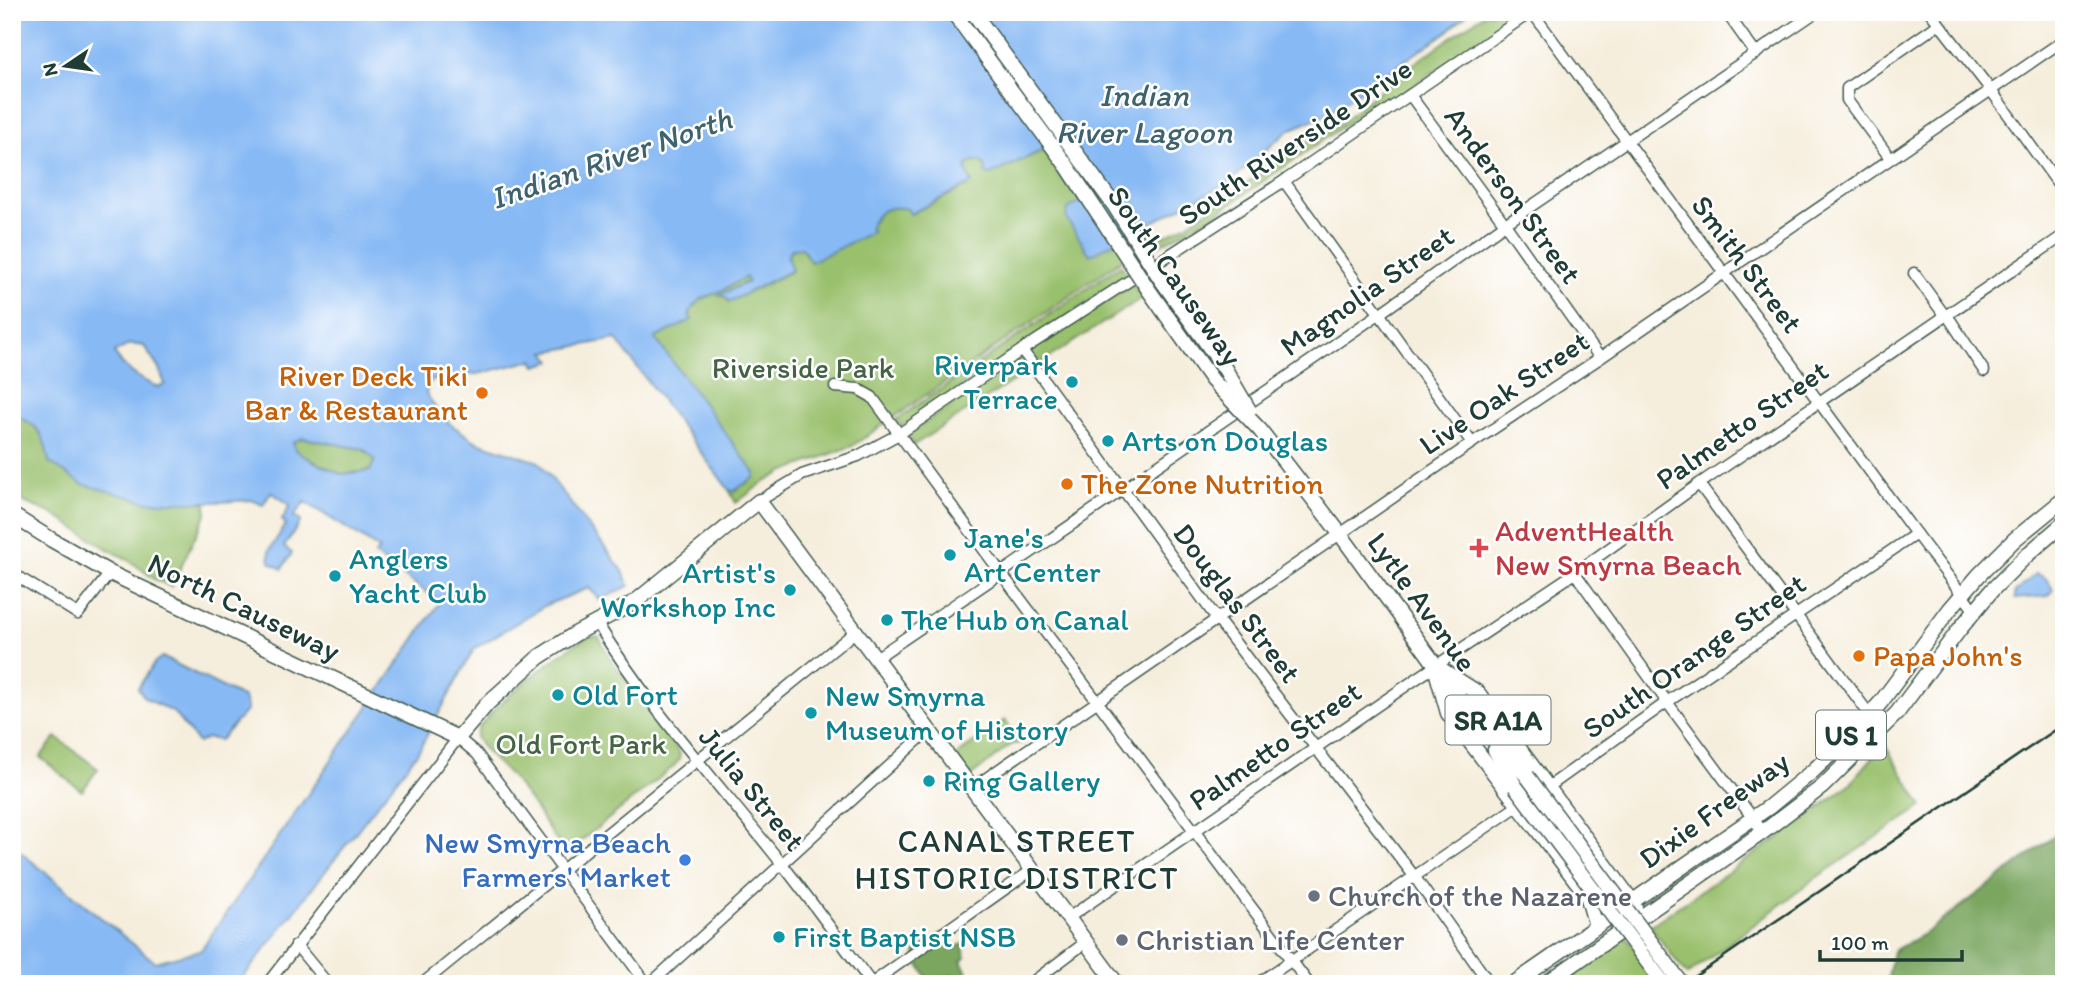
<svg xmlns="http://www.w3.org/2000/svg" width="2076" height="996" font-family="Itim,sans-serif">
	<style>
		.green { fill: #99c06c; stroke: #5c7e50; stroke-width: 2 }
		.forest { fill: #7aa660; stroke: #4c724a; stroke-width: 2 }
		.water { fill: #87b9f4; stroke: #537b94; stroke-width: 2; fill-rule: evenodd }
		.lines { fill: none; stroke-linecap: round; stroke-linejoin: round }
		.minor-casing { stroke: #3f584d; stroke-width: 13 }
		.major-casing { stroke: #3f584d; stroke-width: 17 }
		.minor { stroke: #fff; stroke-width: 10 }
		.major { stroke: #fff; stroke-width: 14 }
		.rail { stroke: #1f3d34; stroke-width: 2.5 }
		.major-bridge-casing { stroke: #3f584d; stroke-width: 17; stroke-linecap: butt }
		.major-bridge { stroke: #fff; stroke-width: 14 }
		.culture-dot { fill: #0f9aa8; stroke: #fff; stroke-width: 2.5 }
		.food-dot { fill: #e8710a; stroke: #fff; stroke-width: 2.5 }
		.health-dot { fill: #e0444e; stroke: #fff; stroke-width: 2.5 }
		.shop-dot { fill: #3f7fe0; stroke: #fff; stroke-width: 2.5 }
		.worship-dot { fill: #6b7280; stroke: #fff; stroke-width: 2.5 }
		.labels { text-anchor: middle; stroke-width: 5; stroke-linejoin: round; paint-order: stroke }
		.shield { fill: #fff; stroke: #627771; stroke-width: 2 }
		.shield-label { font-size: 28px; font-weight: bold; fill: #1f3d34 }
		.street-label { font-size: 30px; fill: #1f3d34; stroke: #fff }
		.culture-label { font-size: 30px; fill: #0d838f; stroke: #fff; text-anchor: start }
		.park-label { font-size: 30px; fill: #446445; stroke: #fff }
		.food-label { font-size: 30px; fill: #c56008; stroke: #fff; text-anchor: start }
		.health-label { font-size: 30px; fill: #be3a42; stroke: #fff; text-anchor: start }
		.shop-label { font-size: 30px; fill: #366cbe; stroke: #fff; text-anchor: end }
		.worship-label { font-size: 30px; fill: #5b616d; stroke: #fff; text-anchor: start }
		.water-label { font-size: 32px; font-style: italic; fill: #3e626e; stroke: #fff }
		.neighbourhood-label { font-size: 32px; letter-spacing: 2px; fill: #1f3d34; stroke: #fff }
	</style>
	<rect width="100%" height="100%" fill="#fff"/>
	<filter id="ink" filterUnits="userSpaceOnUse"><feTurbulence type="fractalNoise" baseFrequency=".0143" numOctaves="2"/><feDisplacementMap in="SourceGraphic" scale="14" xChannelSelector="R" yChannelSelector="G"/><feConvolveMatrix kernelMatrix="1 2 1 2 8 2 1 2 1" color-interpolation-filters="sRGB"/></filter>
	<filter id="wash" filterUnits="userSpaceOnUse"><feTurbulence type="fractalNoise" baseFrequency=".00686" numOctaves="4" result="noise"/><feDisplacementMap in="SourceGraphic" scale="28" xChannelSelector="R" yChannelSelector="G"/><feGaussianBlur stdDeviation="1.57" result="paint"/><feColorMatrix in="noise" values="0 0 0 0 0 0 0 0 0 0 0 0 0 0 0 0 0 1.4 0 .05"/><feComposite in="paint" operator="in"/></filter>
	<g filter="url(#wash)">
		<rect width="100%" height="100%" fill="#f6eedd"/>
		<g class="green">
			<polygon points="1487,12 1521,12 1404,92 1355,118 1216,214 1156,247 1151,237 1157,235 1163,237 1186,225 1310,140 1342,122 1395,77"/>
			<path d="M1063 141 1132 253 852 446 783 472 761 484 736 503 729 490 734 491 755 477 655 338 691 320 689 315C698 294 709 299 726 288 732 285 739 280 746 277L749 281 729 291 726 297 729 302 792 271C789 261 782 244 802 248L810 261 872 231 870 227C877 209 890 205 908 209L911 214 971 184 966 170 967 166 973 161H981L986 168V173L990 175Z"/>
			<polygon points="1121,265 1128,276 901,427 896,420"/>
			<polygon points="1133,284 1142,298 1039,364 1030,351"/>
			<polygon points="1021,357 1030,370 914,445 907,435"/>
			<polygon points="12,414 30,421 46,441 49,463 205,499 207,512 171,587 154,579 129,560 106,548 51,513 26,503 12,495"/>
			<polygon points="303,438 363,449 376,460 370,471 341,474 313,461 295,450 293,442"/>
			<path d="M590 636 599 637 610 659 680 753 679 760 673 767 577 844 565 848 558 843C543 821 529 797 511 777 505 769 495 763 489 755 485 750 478 743 476 737 473 719 571 643 590 636Z"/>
			<polygon points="1005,720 1022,743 1012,744 973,775 967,773 953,758"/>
			<polygon points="56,737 98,769 82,791 40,757"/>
			<polygon points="1884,744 1923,806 1816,878 1687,975 1650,926 1801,822 1850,784"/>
			<polygon points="1621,931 1663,984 1545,984"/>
		</g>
		<g class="forest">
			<polygon points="2064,829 2064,964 2039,984 1887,984 1893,951 1924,934"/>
			<polygon points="942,933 955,948 962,944 966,957 961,961 971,979 965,984 955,984 956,982 951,975 942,981 944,984 921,984 928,979 919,965 915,952"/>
		</g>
		<g class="water">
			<path d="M12 12H1469L1447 32 1325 115 1289 130 1231 181 1090 255 1066 218 1068 209 1081 201 1043 150 990 175 985 173 986 168 981 161H973L967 165 966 170 972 183 910 214 908 209C890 205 877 209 870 227L872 232 811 262 802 248 792 249C785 256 789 262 792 270L729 302 726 297 719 295 748 282 746 277C739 281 732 285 726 288 710 298 697 294 689 315L692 320 655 338 755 473V477L734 491 729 490 616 339 545 352 552 361 536 366 533 360 482 373 431 380 426 393 436 409 450 424 477 442 539 462 623 571 629 586 600 600 589 588 546 605 474 649 418 752 238 984H12V845L155 962 201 950 440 602 375 555 379 549 305 502 294 516 301 521 284 547 292 553 282 569 270 562 269 551 286 524 282 520 290 505 271 492 263 505 252 500 220 502H148L82 484 49 462C44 434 40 425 12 414ZM130 344 144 346 159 369 165 384 158 387C140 380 125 370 114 353ZM303 438 363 449 375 460 370 471 341 474 313 461 295 450 293 442Z"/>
			<path d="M2036 574C2046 577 2050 581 2053 591L2048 596 2015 599V592Z"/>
			<polygon points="162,657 244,698 247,710 220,740 207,738 198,743 173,712 145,698 138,688 155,662"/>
		</g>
	</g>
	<g filter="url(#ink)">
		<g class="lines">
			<g class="minor-casing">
				<g id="minor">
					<polyline points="1532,12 1916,534 1974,610"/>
					<polyline points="1726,12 1756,54"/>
					<polyline points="1930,12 1990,89 2064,192"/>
					<polyline points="1410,95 1505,224 1600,358"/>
					<polyline points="1890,158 1847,100 1847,88 1939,24"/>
					<polyline points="1284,181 1472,443"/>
					<polyline points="1914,273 1945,316"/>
					<polyline points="1947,315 1984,371"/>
					<polyline points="1022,350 1217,619 1414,876 1490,984"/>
					<polyline points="835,387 858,389 872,397 1001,573 1309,984"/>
					<polyline points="1699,484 1881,730"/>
					<polyline points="759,501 802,475 858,456 899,434 1022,350 1284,181 1531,12"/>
					<polyline points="12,573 78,614 110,573"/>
					<polyline points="1575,573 1667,702 1763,832"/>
					<path d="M597 623C650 710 719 784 782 864 813 903 842 944 872 984"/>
					<polyline points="876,658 1001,573 1379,314 1505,224 1816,12"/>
					<polyline points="972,788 1472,443 1600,358 2064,40"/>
					<polyline points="1068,918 1416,679 1575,573 1699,484 2064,235"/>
					<polyline points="296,945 328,984"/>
					<polyline points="872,983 1032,870"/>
					<polyline points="267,984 458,738 477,754 647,984"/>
					<polyline points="422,984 855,632"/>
					<polyline points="650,984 929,730"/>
					<polyline points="1030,984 1086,942"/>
					<polyline points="1257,984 1519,805 1547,788 1667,702 1916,534"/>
				</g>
			</g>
			<g class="major-casing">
				<g id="major">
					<polyline points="1260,430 1341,535 1475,719 1527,776"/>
					<polyline points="12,515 52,540 110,573 458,738 488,703 539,657 575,634 635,602 759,501 1117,984"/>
					<polyline points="1442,670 1478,693 1632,901 1635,908"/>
					<polyline points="1437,674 1448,713 1587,895 1596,926"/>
					<polyline points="1495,750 1515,786"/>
					<polyline points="1513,984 1769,807 1814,770 1856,730 1881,702 1950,609 1979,575 2015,539 2064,499"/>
					<polyline points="1545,984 1763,832 1822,787 1897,713 1959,630 1992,590 2027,555 2064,523"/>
				</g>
			</g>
			<use href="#minor" class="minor"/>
			<use href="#major" class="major"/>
			<polyline class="rail" points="1684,984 2064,724"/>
			<g class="major-bridge-casing">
				<g id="major-bridge">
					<polyline points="953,12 1067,166 1148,289 1212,380 1260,430"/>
					<polyline points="973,12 1114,205 1160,278 1225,369 1249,410"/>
					<polyline points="1527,776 1682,984"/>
					<polyline points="1515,786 1664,984"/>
				</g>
			</g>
			<use href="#major-bridge" class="major-bridge"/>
		</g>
	</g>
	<g class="culture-dot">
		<circle cx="1072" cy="382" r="7"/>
		<circle cx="1108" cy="441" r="7"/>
		<circle cx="950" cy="555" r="7"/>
		<circle cx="335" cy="576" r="7"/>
		<circle cx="790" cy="590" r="7"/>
		<circle cx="887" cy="620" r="7"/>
		<circle cx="558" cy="695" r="7"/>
		<circle cx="811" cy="713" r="7"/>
		<circle cx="929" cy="781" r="7"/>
		<circle cx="779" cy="937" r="7"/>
	</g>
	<g class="food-dot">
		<circle cx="482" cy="393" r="7"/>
		<circle cx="1067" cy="484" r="7"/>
		<circle cx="1859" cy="656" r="7"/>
	</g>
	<path class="health-dot" d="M1475.5 537.5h7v7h7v7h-7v7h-7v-7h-7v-7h7z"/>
	<circle class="shop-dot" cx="685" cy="860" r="7"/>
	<g class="worship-dot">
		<circle cx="1314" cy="896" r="7"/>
		<circle cx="1122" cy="940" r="7"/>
	</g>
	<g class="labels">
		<g class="shield">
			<rect x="1445.5" y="695.5" width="105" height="49" rx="5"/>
			<rect x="1816" y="710.5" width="70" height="49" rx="5"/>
		</g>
		<g class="shield-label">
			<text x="1498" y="730">SR A1A</text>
			<text x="1851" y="745">US 1</text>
		</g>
		<g class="street-label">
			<text transform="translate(1295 142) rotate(-34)" y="10">South Riverside Drive</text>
			<text transform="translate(1513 195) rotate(54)" y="10">Anderson Street</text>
			<text transform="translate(1747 264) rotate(53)" y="10">Smith Street</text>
			<text transform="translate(1175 276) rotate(55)" y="10">South Causeway</text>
			<text transform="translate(1367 291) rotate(-35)" y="10">Magnolia Street</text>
			<text transform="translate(1504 393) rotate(-34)" y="10">Live Oak Street</text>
			<text transform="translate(1742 425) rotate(-35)" y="10">Palmetto Street</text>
			<text transform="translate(1422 602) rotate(54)" y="10">Lytle Avenue</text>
			<text transform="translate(1237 603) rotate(53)" y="10">Douglas Street</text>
			<text transform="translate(244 607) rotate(26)" y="10">North Causeway</text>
			<text transform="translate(1694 656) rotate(-35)" y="10">South Orange Street</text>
			<text transform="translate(1275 746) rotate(-35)" y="10">Palmetto Street</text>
			<text transform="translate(752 789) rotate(51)" y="10">Julia Street</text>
			<text transform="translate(1714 810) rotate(-36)" y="10">Dixie Freeway</text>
		</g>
		<g class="culture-label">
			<text x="1058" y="375" text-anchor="end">Riverpark<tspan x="1058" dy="34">Terrace</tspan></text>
			<text x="1122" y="451">Arts on Douglas</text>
			<text x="964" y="548">Jane's<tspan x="964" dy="34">Art Center</tspan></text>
			<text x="349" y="569">Anglers<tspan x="349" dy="34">Yacht Club</tspan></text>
			<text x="776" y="583" text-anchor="end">Artist's<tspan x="776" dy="34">Workshop Inc</tspan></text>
			<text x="901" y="630">The Hub on Canal</text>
			<text x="572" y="705">Old Fort</text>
			<text x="825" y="706">New Smyrna<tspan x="825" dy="34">Museum of History</tspan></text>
			<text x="943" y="791">Ring Gallery</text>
			<text x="793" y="947">First Baptist NSB</text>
		</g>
		<g class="park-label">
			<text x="803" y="378">Riverside Park</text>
			<text x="581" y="754">Old Fort Park</text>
		</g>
		<g class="food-label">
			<text x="468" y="386" text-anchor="end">River Deck Tiki<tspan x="468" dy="34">Bar &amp; Restaurant</tspan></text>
			<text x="1081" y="494">The Zone Nutrition</text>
			<text x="1873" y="666">Papa John's</text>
		</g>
		<g class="health-label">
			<text x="1495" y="541">AdventHealth<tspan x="1495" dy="34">New Smyrna Beach</tspan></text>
		</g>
		<g class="shop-label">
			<text x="671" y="853">New Smyrna Beach<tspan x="671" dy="34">Farmers' Market</tspan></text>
		</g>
		<g class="worship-label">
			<text x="1328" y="906">Church of the Nazarene</text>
			<text x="1136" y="950">Christian Life Center</text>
		</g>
		<g class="water-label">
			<text x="1144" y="106">Indian<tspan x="1144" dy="37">River Lagoon</tspan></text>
			<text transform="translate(611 158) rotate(-19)" y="11">Indian River North</text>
		</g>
		<g class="neighbourhood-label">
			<text x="1017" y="852">CANAL STREET<tspan x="1017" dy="37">HISTORIC DISTRICT</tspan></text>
		</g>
	</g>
	<rect width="2076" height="996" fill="none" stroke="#fff" stroke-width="42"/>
	<g transform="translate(66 66) rotate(257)" stroke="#ffffff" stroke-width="5" paint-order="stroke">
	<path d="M0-5L12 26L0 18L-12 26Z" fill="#1f3d34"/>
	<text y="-10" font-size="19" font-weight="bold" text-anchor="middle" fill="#1f3d34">N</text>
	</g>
	<path d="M1820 950v10h142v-10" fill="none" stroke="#1f3d34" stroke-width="3.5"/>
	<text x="1831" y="950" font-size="21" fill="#1f3d34" stroke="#ffffff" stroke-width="5" paint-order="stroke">100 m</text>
</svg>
